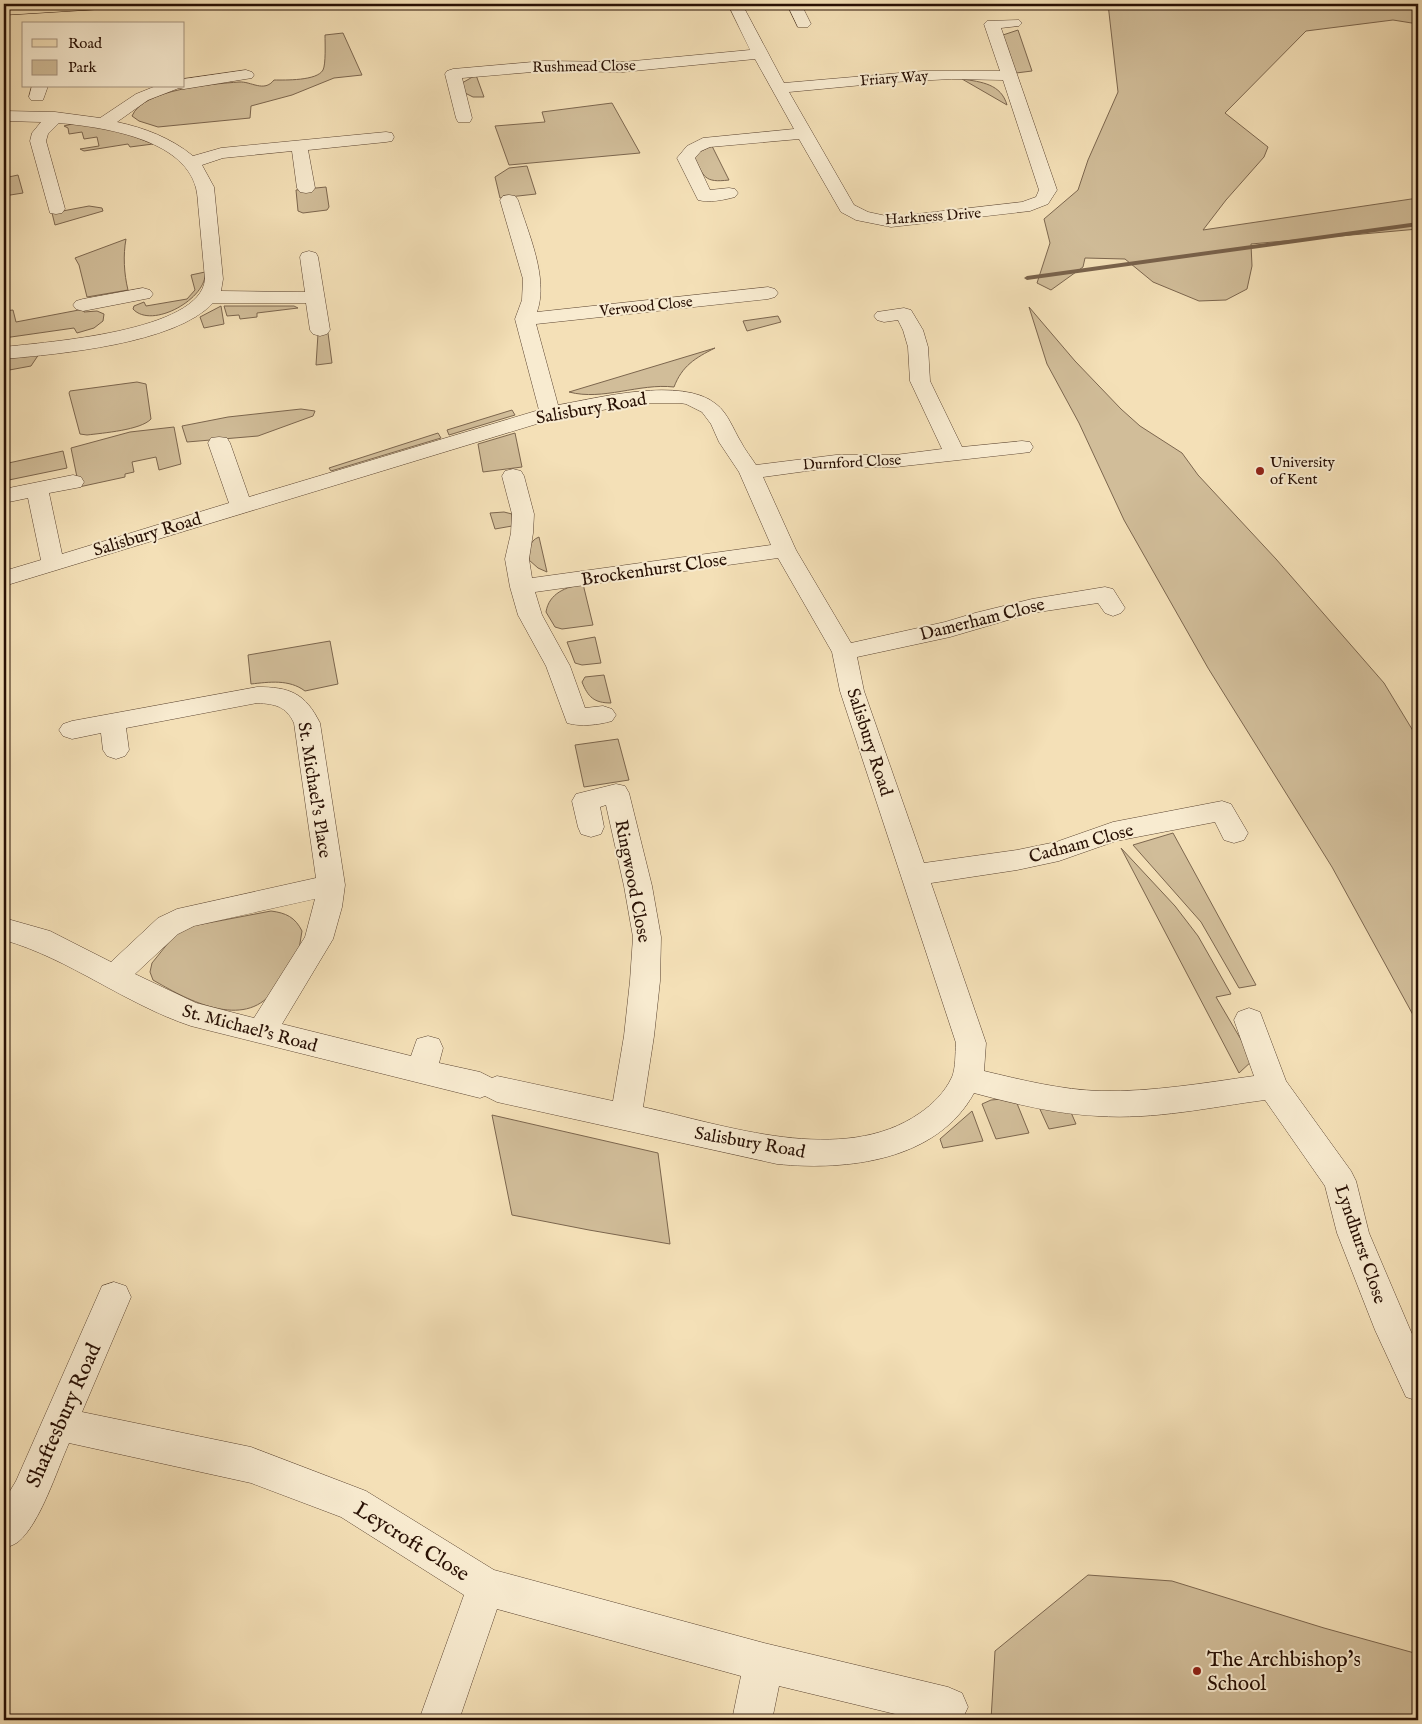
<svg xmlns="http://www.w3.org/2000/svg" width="1422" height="1724" font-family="'IM FELL English',serif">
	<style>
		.green { fill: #d1bd99; stroke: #7c664e }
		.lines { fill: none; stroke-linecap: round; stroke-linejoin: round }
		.stream { fill: #79624b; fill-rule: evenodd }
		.minor-casing { stroke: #5b4431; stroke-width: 1 }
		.major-casing { stroke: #281004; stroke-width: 1 }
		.minor { fill: #f8ebd0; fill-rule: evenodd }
		.major { fill: #f4e0b7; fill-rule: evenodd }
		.poi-dot { fill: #8f2418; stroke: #f8ebd0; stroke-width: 2 }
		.labels { text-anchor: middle; stroke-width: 4; stroke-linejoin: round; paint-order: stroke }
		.far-street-label { font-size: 15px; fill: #281004; stroke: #f8ebd0 }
		.far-poi-label { font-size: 15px; fill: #281004; stroke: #f8ebd0; text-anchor: start }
		.street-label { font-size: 18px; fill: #281004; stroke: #f8ebd0 }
		.near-street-label { font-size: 21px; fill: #281004; stroke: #f8ebd0 }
		.near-poi-label { font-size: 21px; fill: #281004; stroke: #f8ebd0; text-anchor: start }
	</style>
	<rect width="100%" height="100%" fill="#f4e0b7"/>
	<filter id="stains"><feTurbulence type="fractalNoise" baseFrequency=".004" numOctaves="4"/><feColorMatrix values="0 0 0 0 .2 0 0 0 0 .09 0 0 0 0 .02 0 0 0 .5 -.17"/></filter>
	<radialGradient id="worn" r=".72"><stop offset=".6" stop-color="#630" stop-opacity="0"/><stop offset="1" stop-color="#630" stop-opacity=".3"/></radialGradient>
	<g class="green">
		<polygon points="1108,4 1418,4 1418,24 1393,20 1306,31 1225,113 1268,147 1264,157 1226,200 1203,230 1418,198 1418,229 1251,244 1252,266 1247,289 1226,300 1199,301 1153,282 1125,259 1085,258 1083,267 1051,290 1037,283 1050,243 1044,219 1078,190 1088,160 1118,92"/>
		<polygon points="1018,30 1032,71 1016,73 1003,35"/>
		<path d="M343 33 362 75 334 78 292 95 251 106 250 118 158 127 139 121 132 116C143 89 213 84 239 82 251 81 264 93 274 80 285 80 317 81 323 70 326 64 325 43 325 35Z"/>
		<polygon points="476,75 484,97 473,97 465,93 462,83"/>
		<path d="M962 79C982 82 1001 84 1007 105Z"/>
		<polygon points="612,103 640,153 509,165 495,126 545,122 542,112"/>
		<polygon points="76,123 126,133 153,144 130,147 128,144 84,151 80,149 99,146 97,137 84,139 82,132 69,134 68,128 64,126"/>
		<path d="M712 146 729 180C704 183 704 177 694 157L695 154Z"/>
		<polygon points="527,166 536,194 500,198 495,177 509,168"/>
		<polygon points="18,175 23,193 4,196 4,178"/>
		<polygon points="326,187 329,207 327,210 303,213 298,211 296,190"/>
		<polygon points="89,206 102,208 103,211 55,225 52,213"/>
		<path d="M126 239C123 255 124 274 128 290L87 297 79 265 75 258Z"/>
		<path d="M205 272C208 298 152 330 133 309L134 306 144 302 146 306 187 299 195 290 191 275Z"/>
		<polygon points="221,306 224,324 204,328 200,317"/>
		<polygon points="224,306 294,306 298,308 257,313 257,317 240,319 239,315 227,316"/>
		<polygon points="1029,307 1075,361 1121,409 1140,426 1182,453 1198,475 1276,559 1384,683 1418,739 1418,1024 1332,867 1208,668 1124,520 1079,423 1047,364"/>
		<polygon points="84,309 84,312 97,311 104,314 103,321 94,328 77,333 74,328 4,338 4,311 13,310 16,322"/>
		<polygon points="778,316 781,322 747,331 743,321"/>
		<polygon points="328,333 332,363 316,365 318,334"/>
		<path d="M715 348C695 358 682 366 674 387 639 383 603 401 569 392Z"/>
		<polygon points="39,354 31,366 4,371 4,359"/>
		<path d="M137 382 146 384 151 419C141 430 103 433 87 435L80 434 69 393 70 391Z"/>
		<polygon points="301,409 315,411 313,416 258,436 187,442 182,426 228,417"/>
		<polygon points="512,410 515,415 449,435 447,430"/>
		<polygon points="174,427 181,464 159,470 156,457 132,462 134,472 125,474 125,477 79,487 71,448 130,432"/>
		<polygon points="438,433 441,438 331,471 329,468"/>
		<polygon points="515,433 522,467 483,472 478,444"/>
		<polygon points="63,451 67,468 4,481 4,464"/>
		<polygon points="504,512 512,514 512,526 495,529 490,513"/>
		<path d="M539 537 547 572 538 568 529 560C530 551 528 541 539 537Z"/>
		<path d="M583 584 593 625 562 629 555 627 546 612C549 593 566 587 583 584Z"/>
		<polygon points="595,637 601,663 582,665 575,663 567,642"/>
		<path d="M330 641 338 684 305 691C289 679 269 682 251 684L248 655Z"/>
		<path d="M604 675 611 703C594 703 588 697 582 682L585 677Z"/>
		<polygon points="618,739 629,780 584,787 575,745"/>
		<polygon points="1173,833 1256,985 1239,988 1201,922 1133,845"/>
		<polygon points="1121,848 1175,906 1198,936 1231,994 1216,997 1253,1060 1239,1073"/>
		<path d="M271 911C286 913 295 917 302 931L299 949C290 963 282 982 270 995 239 1029 184 998 153 980L150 972 152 963 173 937 187 927Z"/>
		<polygon points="1002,1099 1016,1101 1029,1133 996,1139 982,1104 991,1100"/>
		<polygon points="1038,1105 1070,1110 1076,1124 1049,1129"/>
		<polygon points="972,1111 983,1141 943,1148 940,1139"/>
		<polygon points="492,1115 658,1153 670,1244 589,1230 512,1215"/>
		<polygon points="1088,1575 1172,1581 1324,1628 1418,1654 1418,1720 991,1720 995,1651"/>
	</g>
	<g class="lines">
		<polygon class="stream" points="1418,222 1418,226 1027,280 1024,278 1027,276"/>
		<g class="minor-casing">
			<g id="minor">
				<path d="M728 4H742L784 83 923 71H1000L984 24 987 21 1019 20 1022 23 1019 26 1001 28 1057 190 1048 204 1030 211 891 227 856 220 841 212 799 139 710 147 701 151 695 158 710 190 729 188 735 189 738 193 735 197C724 200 709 203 698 200L677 158 687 146 703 138 794 129 755 59 623 72 544 71 462 78 472 118 470 122H458L456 118 445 74 447 71 453 69 544 61 623 62 750 50ZM952 79 1003 80 1039 190 1036 197 1022 202 891 217 868 212 854 205 789 92 894 82Z"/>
				<polygon points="787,4 801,4 811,24 808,27 798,27"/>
				<path d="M246 70 252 72 254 75 252 78 184 89 179 88 148 100 117 122C145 128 171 138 193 156L221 148 386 132 392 133 394 137 392 141 386 142 308 150 315 188 312 192 306 193 300 192 297 188 292 151 223 158 202 165 214 187 223 279 221 291 305 292 300 257 302 253 309 251 316 253 318 257 330 330 327 334 320 336 313 334 310 330 306 303H213C175 344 59 354 4 359V347C45 342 201 332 205 279 203 257 201 236 199 214 198 206 198 196 196 188 183 138 101 127 59 123L48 134 46 141 65 209 62 213 56 214 50 213 30 141 32 133 41 122 4 121V111L55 112 100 118 136 94 156 86H184V79Z"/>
				<polygon points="32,86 48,86 43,100 31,100 29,97"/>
				<path d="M509 195 515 196 518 200C528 233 549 278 537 312L768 287 775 289 778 293 775 297 768 299 536 324 558 405C598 398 682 376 716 404 728 413 733 429 741 442 745 450 751 457 756 465L836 455H895L942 449 910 381 908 347 903 330 898 320 884 322 877 320 874 316 877 312 904 308 911 310 923 330 928 347 930 381 962 447 1022 441 1030 442 1033 447 1030 452 1022 453 895 467H836L763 477 796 550 851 643 945 622 975 613 1032 599 1105 587 1113 589 1125 608 1121 613 1113 616 1105 613 1098 603 1032 613 950 637 857 657 864 691 924 863 1017 850 1056 842 1113 822 1222 801 1231 804 1248 833 1244 840 1234 843 1224 840 1215 822 1116 841 1059 861 1017 870 931 883 986 1043 984 1071C1022 1080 1062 1090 1101 1091 1152 1092 1204 1083 1254 1076L1234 1020 1238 1012 1249 1008 1260 1012 1286 1081 1351 1171 1356 1181 1369 1233 1418 1348V1401L1406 1397 1375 1330 1337 1233 1325 1186 1265 1100C1211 1107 1154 1120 1098 1116 1056 1114 1015 1104 974 1093 937 1161 847 1171 777 1164L497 1102 485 1096 480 1098 191 1026C125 1004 70 959 4 940V918L50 931 111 962 158 918 177 909 316 878 294 723C286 706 275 704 257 703L126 728 129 750 125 756 116 759 107 756 103 750 101 733 72 739 63 736 59 730 63 724 72 721 257 687C290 687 305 693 320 723L345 885 342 907 333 939 282 1024 411 1056 417 1039 428 1036 439 1039 443 1048 439 1063 480 1072 492 1078 497 1076 613 1101 624 1036 630 981 633 937 624 886 606 805 600 807 604 827 601 834 591 837 581 834 578 827 572 801 576 794 616 784 625 786 629 793 652 886 661 937 660 981 654 1036 643 1107C725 1125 843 1167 920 1113 933 1104 945 1092 952 1077 956 1067 955 1054 956 1043L840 691 832 652 778 558 535 592 542 615 570 666 585 708 603 706 612 709 616 715 612 721C598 725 581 727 567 723L546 666 518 615 510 587 505 559 511 533 512 514 502 476 505 471 513 469 521 471 524 476 534 514 533 533 529 559 532 578 771 545 739 472 719 442 711 424 702 412 686 404 680 403H641L553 419 4 586V571L41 560 28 498 4 503V489L73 475 81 477 84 482 81 487 49 493 62 554 229 503 208 443 211 438 219 437 227 438 230 443 249 497 539 410 515 319 522 300 523 279 500 200 503 196ZM315 899 305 937 254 1018 196 1003 135 974 178 934 194 926Z"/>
				<polygon points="143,288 150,290 153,294 150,298 83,311 76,309 73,305 76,301 83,299"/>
				<path d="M114 1282 126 1286 131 1297 82 1412 251 1447 353 1486 366 1491 494 1570 764 1643 948 1687 962 1693 968 1707 962 1720H920L779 1686 772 1720H732L741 1676 497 1609 459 1720H419L464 1595 341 1517 251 1483 69 1443C57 1470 40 1524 18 1542 14 1545 8 1547 4 1548V1501L16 1481 102 1286Z"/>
			</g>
		</g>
		<g class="major-casing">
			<polygon id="major" points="49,4 126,4 124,7 119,8 4,15 4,7"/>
		</g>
		<use href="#minor" class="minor"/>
		<use href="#major" class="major"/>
	</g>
	<g class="poi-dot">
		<circle cx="1260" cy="471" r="5"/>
		<circle cx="1197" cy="1671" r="5"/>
	</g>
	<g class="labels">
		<g class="far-street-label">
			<text transform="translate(584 66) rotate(-1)" y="5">Rushmead Close</text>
			<text transform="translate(894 78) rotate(-4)" y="5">Friary Way</text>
			<text transform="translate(933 216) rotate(-4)" y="5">Harkness Drive</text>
			<text transform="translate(646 306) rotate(-6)" y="5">Verwood Close</text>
			<text transform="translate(852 462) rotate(-3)" y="5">Durnford Close</text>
		</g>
		<g class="far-poi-label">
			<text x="1270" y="467">University<tspan x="1270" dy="17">of Kent</tspan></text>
		</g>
		<g class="street-label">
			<text transform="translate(591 408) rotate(-10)" y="6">Salisbury Road</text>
			<text transform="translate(147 534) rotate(-17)" y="6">Salisbury Road</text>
			<text transform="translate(654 569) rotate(-8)" y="6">Brockenhurst Close</text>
			<text transform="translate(982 619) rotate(-14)" y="6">Damerham Close</text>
			<text transform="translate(870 742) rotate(72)" y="6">Salisbury Road</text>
			<text transform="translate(315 790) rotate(81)" y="6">St. Michael's Place</text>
			<text transform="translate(1081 843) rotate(-15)" y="6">Cadnam Close</text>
			<text transform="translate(633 881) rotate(79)" y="6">Ringwood Close</text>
			<text transform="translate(250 1028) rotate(15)" y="6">St. Michael's Road</text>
			<text transform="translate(750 1142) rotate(10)" y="6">Salisbury Road</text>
			<text transform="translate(1361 1244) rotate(71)" y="6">Lyndhurst Close</text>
		</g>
		<g class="near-street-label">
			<text transform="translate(63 1415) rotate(-66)" y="7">Shaftesbury Road</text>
			<text transform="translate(412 1541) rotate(32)" y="7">Leycroft Close</text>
		</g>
		<g class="near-poi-label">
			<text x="1207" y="1666">The Archbishop's<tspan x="1207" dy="24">School</tspan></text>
		</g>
	</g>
	<rect width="1422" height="1724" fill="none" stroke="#f4e0b7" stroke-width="20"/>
	<rect x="5" y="5" width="1412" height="1714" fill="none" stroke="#281004" stroke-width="2.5"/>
	<rect x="10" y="10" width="1402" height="1704" fill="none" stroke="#281004"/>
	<rect x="22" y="22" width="162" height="65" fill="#f8ebd0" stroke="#a5937e"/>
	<rect x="32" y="39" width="25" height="8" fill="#f4e0b7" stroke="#a5937e"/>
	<text x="68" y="48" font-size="15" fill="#281004">Road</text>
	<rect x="32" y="60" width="25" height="15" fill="#d1bd99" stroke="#a5937e"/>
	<text x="68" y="72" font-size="15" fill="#281004">Park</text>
	<rect width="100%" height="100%" filter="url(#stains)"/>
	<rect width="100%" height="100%" fill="url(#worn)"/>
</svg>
